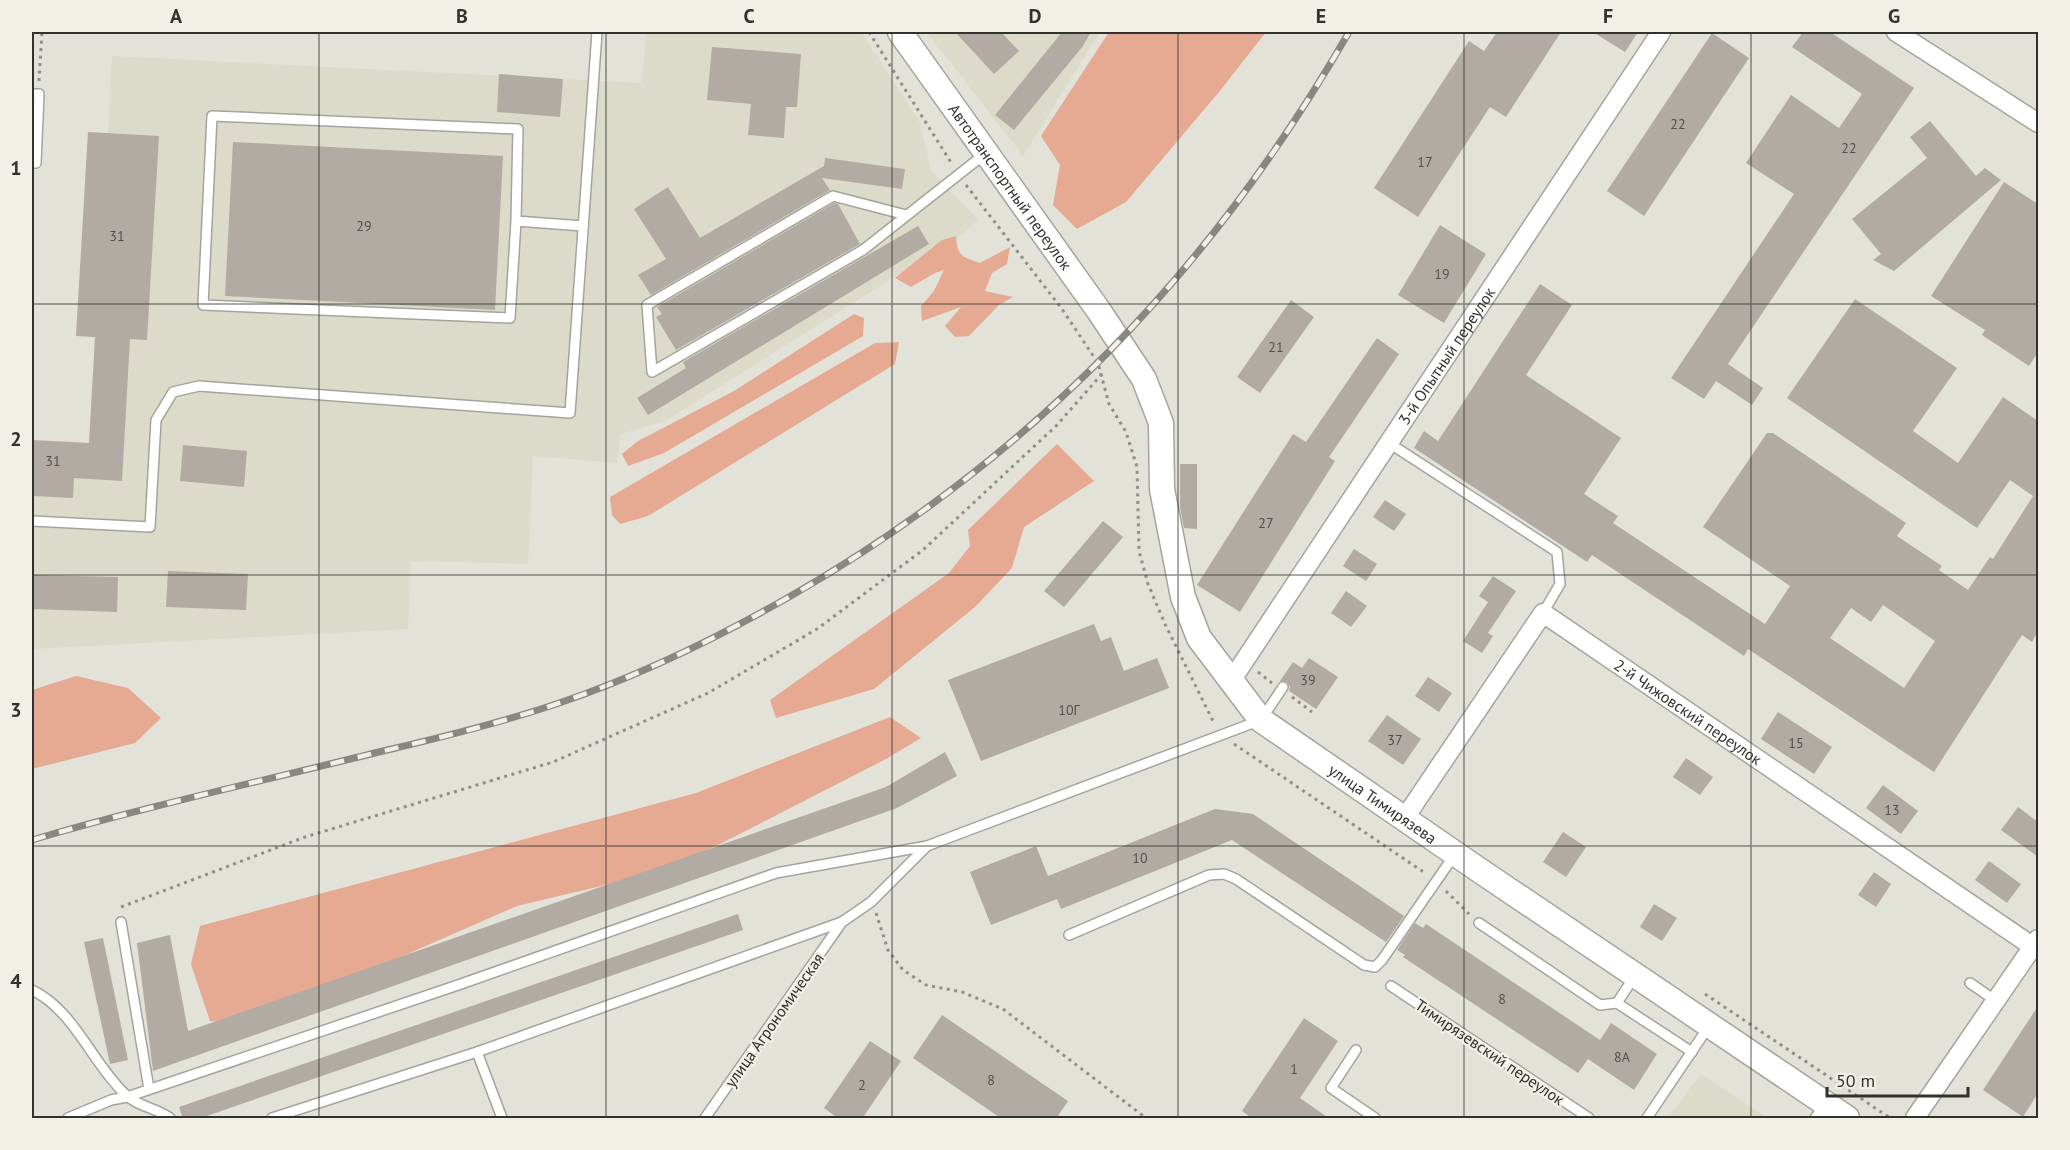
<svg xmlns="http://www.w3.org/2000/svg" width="2070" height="1150" font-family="'PT Sans',sans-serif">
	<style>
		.built { fill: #dcdac9 }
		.green { fill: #e6a992 }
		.building { fill: #b2aba4; fill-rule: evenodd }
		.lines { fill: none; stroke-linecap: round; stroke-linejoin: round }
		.lane-casing { stroke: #a5a49c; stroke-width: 12 }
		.street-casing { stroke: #a5a49c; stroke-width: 21 }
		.secondary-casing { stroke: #a5a49c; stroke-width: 27 }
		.path { stroke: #909089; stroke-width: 3; stroke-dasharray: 3 4.5; stroke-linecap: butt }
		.lane { stroke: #fff; stroke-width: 9 }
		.street { stroke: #fff; stroke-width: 18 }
		.secondary { stroke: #fff; stroke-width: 24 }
		.rail-casing { stroke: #888781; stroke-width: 7 }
		.rail { stroke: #f1efe6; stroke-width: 4.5; stroke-dasharray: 14; stroke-linecap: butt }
		.grid { fill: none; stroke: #31312d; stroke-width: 1.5; stroke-opacity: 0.55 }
		.labels { text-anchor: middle; stroke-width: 4.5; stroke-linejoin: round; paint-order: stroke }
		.number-label { font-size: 14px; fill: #51504b }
		.street-label { font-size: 16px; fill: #31312d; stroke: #f1efe6 }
		.neatline { fill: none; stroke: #31312d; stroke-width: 2 }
		.grid-label { font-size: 20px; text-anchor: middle; font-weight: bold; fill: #31312d }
	</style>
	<rect width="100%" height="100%" fill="#e3e2d9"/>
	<g class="built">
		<polygon points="646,32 858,32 863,35 919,121 932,172 978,219 963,234 665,421 621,434 617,463 533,456 528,564 411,561 408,629 32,649 32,440 89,443 95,337 76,336 88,132 108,133 112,56 642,83"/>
		<polygon points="927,32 1100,32 1023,156"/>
		<polygon points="1701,1074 1767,1118 1668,1118"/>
	</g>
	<g class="green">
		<polygon points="1109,32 1266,32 1219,92 1126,202 1077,229 1053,205 1060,165 1041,136"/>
		<path d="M956 236C957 256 962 257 980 263L1010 247 1007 264 992 273 985 291 1013 297 999 305 969 336 955 337 945 326 961 307 922 321 921 306 934 291 944 270 935 273 911 287 895 278 942 240Z"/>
		<polygon points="854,314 864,318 863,336 664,453 628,466 622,454 638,441 734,391"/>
		<polygon points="899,342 895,364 648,516 620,524 612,515 610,497 875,343"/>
		<polygon points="1057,444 1094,481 1024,527 1012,568 975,607 874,689 776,718 770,700 949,573 970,546 968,530"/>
		<polygon points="76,676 128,688 161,718 135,743 32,769 32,690"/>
		<polygon points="890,717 921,738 886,759 720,844 656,873 517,906 248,1024 210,1021 191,964 200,926 696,793"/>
	</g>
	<g class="building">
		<polygon points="955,32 1001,32 1019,51 994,74"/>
		<polygon points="1062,32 1091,32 1083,46 1014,130 995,115"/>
		<polygon points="1497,32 1561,32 1506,117 1490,107 1418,217 1374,188 1469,41 1484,51"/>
		<polygon points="1593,32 1638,32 1625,52"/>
		<polygon points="1803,32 1830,32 1914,88 1728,364 1763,388 1752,405 1716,381 1704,399 1671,378 1794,194 1746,163 1791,95 1839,128 1862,94 1792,47"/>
		<polygon points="1712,33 1749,58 1644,216 1607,191"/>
		<polygon points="712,47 801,54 797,107 786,107 784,138 748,135 751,104 707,100"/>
		<polygon points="499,74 563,79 560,117 497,112"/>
		<polygon points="1930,121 1976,176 1985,168 2001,180 1894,271 1873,260 1881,254 1852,219 1927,158 1910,137"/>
		<polygon points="88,132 159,136 147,340 130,339 122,481 74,478 73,498 32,496 32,440 89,443 95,337 76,336"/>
		<polygon points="233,142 503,156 495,310 225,296"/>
		<polygon points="825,158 905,169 902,189 822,178 830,190 651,295 638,275 666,259 634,209 668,187 700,238 824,166"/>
		<polygon points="2004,182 2038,204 2038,352 2029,366 1982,335 1985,330 1931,296"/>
		<polygon points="834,203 838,204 860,244 676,350 656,317 662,314 657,307"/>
		<polygon points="1440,225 1486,254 1444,323 1398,295"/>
		<polygon points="918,226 929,244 648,415 637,398 686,368 683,362"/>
		<path d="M1540 284 1572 305 1526 375 1621 438 1584 494 1618 516 1613 523 1765 624 1790 586 1703 527 1767 433H1773L1906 523 1897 536 1942 566 1939 570 1968 590 1990 557 1993 559 2033 496 2010 480 1977 528 1787 398 1855 299 1957 368 1913 431 1958 463 2003 397 2038 421V631L2032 642 2022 635 1934 772 1748 649 1744 656 1592 555 1587 562 1414 448 1424 431 1438 441ZM1883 605 1935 641 1904 688 1830 638 1851 608 1871 622Z"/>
		<polygon points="1291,300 1314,317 1260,393 1237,377"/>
		<polygon points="1377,338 1399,354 1329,457 1335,461 1240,612 1197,585 1293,434 1306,442"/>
		<polygon points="183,445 247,451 244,487 180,481"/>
		<polygon points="1180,464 1197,464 1197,529 1184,528 1180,507"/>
		<polygon points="1385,500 1406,514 1394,531 1373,517"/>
		<polygon points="1103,521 1123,537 1064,607 1044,591"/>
		<polygon points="1354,549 1377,564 1366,581 1343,566"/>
		<polygon points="168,571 248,574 246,610 166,607"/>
		<polygon points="32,575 118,577 117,612 32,609"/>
		<polygon points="1493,576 1516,591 1488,633 1493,636 1482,653 1463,641 1488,602 1479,596"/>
		<polygon points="1346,591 1367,606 1351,627 1331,613"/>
		<polygon points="1094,624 1101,641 1111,637 1124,671 1157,658 1169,688 981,761 948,680"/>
		<polygon points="1309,658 1338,677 1316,709 1289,691 1290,687 1287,682 1280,681 1293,662 1302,668"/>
		<polygon points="1428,677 1452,693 1439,712 1415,696"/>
		<polygon points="1778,712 1832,747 1814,774 1761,739"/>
		<polygon points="1387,715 1421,739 1403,765 1368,741"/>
		<polygon points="945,752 957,776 897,808 153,1071 137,943 170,935 188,1031 886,787"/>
		<polygon points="1686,758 1713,777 1700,795 1673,777"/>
		<polygon points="1883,785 1918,811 1901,834 1866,808"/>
		<polygon points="2018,807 2038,822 2038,857 2001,830"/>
		<polygon points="1215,809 1253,814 1404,916 1386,942 1232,840 1061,909 1057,899 991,925 970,872 1036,846 1048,876"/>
		<polygon points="1563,832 1586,847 1566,877 1543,862"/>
		<polygon points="1989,861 2021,884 2007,903 1975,880"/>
		<polygon points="1874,872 1891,884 1876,907 1858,895"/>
		<polygon points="1654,904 1677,918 1662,941 1640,927"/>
		<polygon points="738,914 743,930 198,1119 183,1119 179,1107"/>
		<polygon points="1415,923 1423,928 1426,924 1600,1040 1611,1023 1657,1054 1634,1090 1588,1059 1578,1073 1403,957 1405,955 1397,950"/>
		<polygon points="103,938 128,1060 110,1064 84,942"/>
		<polygon points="2038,1006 2038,1093 2023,1117 1983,1090"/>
		<polygon points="942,1015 1068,1101 1056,1119 1002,1119 913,1058"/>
		<polygon points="1304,1018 1338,1041 1300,1098 1330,1119 1253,1119 1242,1111"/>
		<polygon points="870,1041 901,1061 862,1119 839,1119 824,1108"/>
	</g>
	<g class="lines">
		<g class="lane-casing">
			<g id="lane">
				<polyline points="32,94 39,94 36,163 32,163"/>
				<polyline points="906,215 833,196 647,305 652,372 863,250 986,153"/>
				<polyline points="516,221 510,318 203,305 212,116 518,129 516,221 583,226"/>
				<polyline points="1389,443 1557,552 1560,584 1543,613"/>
				<polyline points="32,521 150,527 156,420 173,392 199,386 570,413 597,32"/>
				<polyline points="121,922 149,1089"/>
				<polyline points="1479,923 1600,1005 1617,1003"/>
				<polyline points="1069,935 1209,875 1224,874 1236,879 1364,965 1375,967 1382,960 1455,854"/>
				<polyline points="1634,977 1617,1003 1692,1052"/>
				<polyline points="1970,983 1996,1001"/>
				<polyline points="1391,986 1589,1118"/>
				<path d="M32 990C74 1010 92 1063 125 1094 136 1106 157 1108 170 1118"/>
				<polyline points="1356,1050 1331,1088 1375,1118"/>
				<polyline points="477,1052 502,1118"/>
				<polyline points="68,1118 111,1100 127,1097 461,984 776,873 927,846 1261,720 1283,687"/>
				<polyline points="272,1118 477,1052 842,922 871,902 927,846"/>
				<polyline points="705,1118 842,922"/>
				<polyline points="1647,1118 1709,1026"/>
				<polyline points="1815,1118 1825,1104"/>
			</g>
		</g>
		<g class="street-casing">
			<g id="street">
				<polyline points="1896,32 2038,123"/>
				<path id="s1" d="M1231 681 1661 32"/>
				<path id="s2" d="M1404 819 1543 613 2038 950"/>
				<polyline points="1915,1118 2038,939"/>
			</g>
		</g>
		<g class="secondary-casing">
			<g id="secondary">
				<path id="s3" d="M900 32 1099 311 1144 379 1161 423 1162 489 1183 597 1199 638 1261 720 1479 870 1847 1118"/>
			</g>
		</g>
		<g class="path">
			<polyline points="869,32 952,164"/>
			<polyline points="39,81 42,32"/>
			<polyline points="966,185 1062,309 1098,363 1109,404 1126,432 1137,467 1139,551 1148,584 1165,624 1214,723"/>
			<polyline points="1258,672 1272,683"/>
			<polyline points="1292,697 1312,712"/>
			<polyline points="1234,744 1425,873"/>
			<polyline points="1446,891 1469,914"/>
			<polyline points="121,907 305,837 553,762 708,693 817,629 923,550 1056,426 1102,374"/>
			<polyline points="876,913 888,950 903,970 926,985 962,992 1003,1009 1146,1118"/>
			<polyline points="1705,994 1890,1118"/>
		</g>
		<use href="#lane" class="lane"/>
		<use href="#street" class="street"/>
		<use href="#secondary" class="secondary"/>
		<g class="rail-casing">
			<path id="rail" d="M32 840C148 806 266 780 383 751 443 737 504 722 562 702 641 675 717 638 789 597 1030 459 1211 272 1349 32"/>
		</g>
		<use href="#rail" class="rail"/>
	</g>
	<path class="grid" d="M319 32V1118M606 32V1118M892 32V1118M1178 32V1118M1464 32V1118M1751 32V1118M32 304H2038M32 575H2038M32 846H2038"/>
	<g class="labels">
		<g class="number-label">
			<text x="1678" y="129">22</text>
			<text x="1849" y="153">22</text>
			<text x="1425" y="167">17</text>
			<text x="364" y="231">29</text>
			<text x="117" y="241">31</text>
			<text x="1442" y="279">19</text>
			<text x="1276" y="352">21</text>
			<text x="53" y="466">31</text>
			<text x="1266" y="528">27</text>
			<text x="1308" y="685">39</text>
			<text x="1069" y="715">10Г</text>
			<text x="1395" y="745">37</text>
			<text x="1796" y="748">15</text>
			<text x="1892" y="815">13</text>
			<text x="1140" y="863">10</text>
			<text x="1502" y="1004">8</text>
			<text x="1622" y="1062">8А</text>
			<text x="1294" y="1074">1</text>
			<text x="991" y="1085">8</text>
			<text x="862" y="1090">2</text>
		</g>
		<g class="street-label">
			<text dy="6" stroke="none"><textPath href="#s3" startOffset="190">Автотранспортный переулок</textPath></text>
			<text dy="6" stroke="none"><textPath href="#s1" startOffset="390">3-й Опытный переулок</textPath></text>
			<text dy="6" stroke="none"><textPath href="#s2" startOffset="424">2-й Чижовский переулок</textPath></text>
			<text dy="6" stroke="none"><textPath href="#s3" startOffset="942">улица Тимирязева</textPath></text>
			<text transform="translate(774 1020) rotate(-55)" y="6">улица Агрономическая</text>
			<text transform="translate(1490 1052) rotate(34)" y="6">Тимирязевский переулок</text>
		</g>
	</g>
	<rect width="2070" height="1150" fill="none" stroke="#f1efe6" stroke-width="66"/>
	<path d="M1827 1087v9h141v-9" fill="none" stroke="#31312d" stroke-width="3"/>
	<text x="1836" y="1087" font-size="18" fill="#31312d" stroke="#f1efe6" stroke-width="4.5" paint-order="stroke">50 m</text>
	<rect x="33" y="33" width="2004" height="1084" class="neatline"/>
	<g class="grid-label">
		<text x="176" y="23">A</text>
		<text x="462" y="23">B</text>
		<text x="749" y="23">C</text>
		<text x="1035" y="23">D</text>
		<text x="1321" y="23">E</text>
		<text x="1608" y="23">F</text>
		<text x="1894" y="23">G</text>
		<text x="16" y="175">1</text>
		<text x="16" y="446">2</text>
		<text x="16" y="717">3</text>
		<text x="16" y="988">4</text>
	</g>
</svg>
